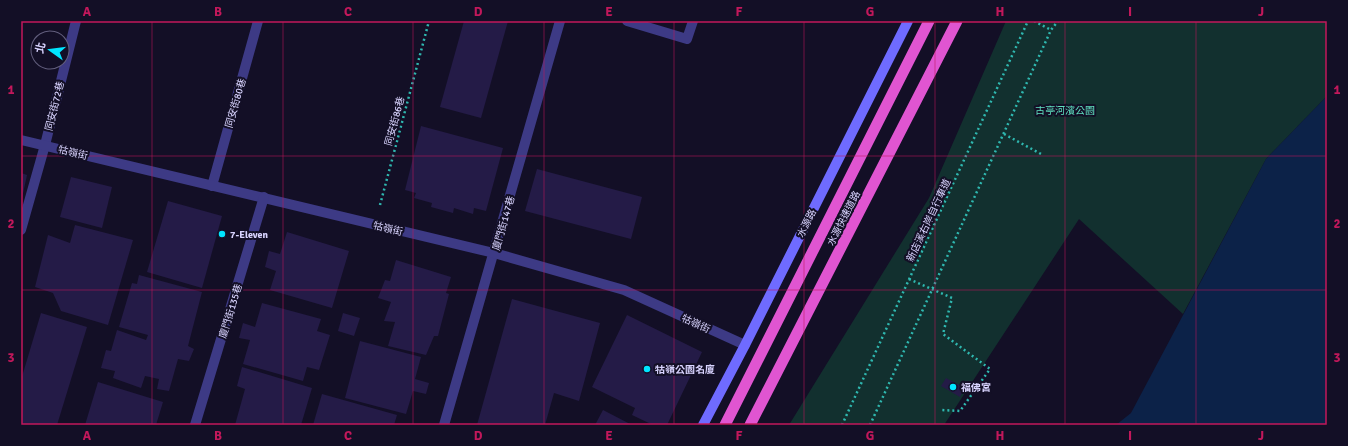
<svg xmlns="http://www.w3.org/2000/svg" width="1348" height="446" font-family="Signika,'Noto Sans TC',sans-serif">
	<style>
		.green { fill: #12302f }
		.water { fill: #0c2248 }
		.building { fill: #241b47 }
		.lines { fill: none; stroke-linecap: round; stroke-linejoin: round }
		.path { stroke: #2fb8b0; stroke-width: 2.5; stroke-dasharray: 2 3; stroke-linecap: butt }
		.service { stroke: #3d3a85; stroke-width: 10 }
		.minor { stroke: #3d3a85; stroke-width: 10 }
		.secondary { stroke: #6f6bff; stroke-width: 10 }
		.trunk { stroke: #e055d1; stroke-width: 11 }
		.grid { fill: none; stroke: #c2185b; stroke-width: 1; stroke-opacity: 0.55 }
		.poi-dot { fill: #00e5ff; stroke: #130f26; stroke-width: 1.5 }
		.labels { text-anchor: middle; stroke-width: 4; stroke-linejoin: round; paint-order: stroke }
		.street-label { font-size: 10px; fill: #d9d4ff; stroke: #130f26 }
		.park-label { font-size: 10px; fill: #5fe0c0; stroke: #130f26 }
		.poi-label { font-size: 10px; font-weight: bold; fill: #d9d4ff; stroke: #130f26; text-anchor: start }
		.neatline { fill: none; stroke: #c2185b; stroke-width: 1.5 }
		.grid-label { font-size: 13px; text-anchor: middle; font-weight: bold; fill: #c2185b }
	</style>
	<rect width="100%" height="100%" fill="#130f26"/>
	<polygon class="green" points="1006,21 1327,21 1327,96 1266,159 1183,314 1079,219 944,425 789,425 929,198"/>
	<polygon class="water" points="1327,96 1327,425 1116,425 1131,413 1266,159"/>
	<g class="building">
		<polygon points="464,21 508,21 481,118 440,107"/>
		<polygon points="421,126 503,148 486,211 474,208 473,214 454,208 453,213 431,207 432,203 414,198 416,193 405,190"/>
		<polygon points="537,169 642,197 631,239 525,211"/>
		<polygon points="21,173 27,175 22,198 21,198"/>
		<polygon points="71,177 112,187 102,228 60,217"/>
		<polygon points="168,201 222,216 202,288 147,272"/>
		<polygon points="75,225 133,240 108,325 61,311 53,293 35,287 48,235 70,243"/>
		<polygon points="287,232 349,251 332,308 270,290 276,271 265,267 269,251 280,254"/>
		<polygon points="396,260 451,277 446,293 449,294 438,336 434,336 426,355 388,346 395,322 384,321 391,302 378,298 385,280 390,281"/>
		<polygon points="139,275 202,292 188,346 194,349 189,361 178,359 169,391 157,389 159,379 145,376 141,388 113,378 115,371 101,368 106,350 111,351 117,330 146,340 148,335 119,327 132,283 137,284"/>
		<polygon points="512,299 600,323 579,401 554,393 545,425 477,425"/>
		<polygon points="262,303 321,319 317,331 330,335 319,370 307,367 303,381 243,364 250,340 239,338 243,323 255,327"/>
		<polygon points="41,313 87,327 57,425 21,425 21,380"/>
		<polygon points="343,313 360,318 354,336 338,331"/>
		<polygon points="627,315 702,352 667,425 653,425 632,415 635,408 592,387"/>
		<polygon points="360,341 421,357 415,379 429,383 426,394 413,391 406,414 345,398"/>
		<polygon points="242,367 312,388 301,425 235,425 245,389 237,386"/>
		<polygon points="946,378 965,388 960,397 941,386"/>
		<polygon points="98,382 163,402 156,425 85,425"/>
		<polygon points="322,394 397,415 394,425 313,425"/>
		<polygon points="603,410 632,425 595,425"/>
	</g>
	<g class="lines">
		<g class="path">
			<polyline points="1034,21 1051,30"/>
			<polyline points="1004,134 1041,154"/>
			<polyline points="380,205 429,21"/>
			<polyline points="909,279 952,298 943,334 990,369 960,411 942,410"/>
			<polyline points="842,425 1028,21"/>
			<polyline points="870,425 1051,30 1058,21"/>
		</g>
		<g class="service">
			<polyline points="212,186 258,21"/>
			<polyline points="21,230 45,145 76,21"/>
			<polyline points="444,425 560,21"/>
		</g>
		<g class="minor">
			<polyline points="627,21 687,39 693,21"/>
			<polyline points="21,140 494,253 624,290 745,345"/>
			<polyline points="195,425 264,197"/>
		</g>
		<polyline class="secondary" points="703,425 745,345 908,21"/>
		<g class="trunk">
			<polyline points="725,425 929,21"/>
			<polyline points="750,425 957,21"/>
		</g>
	</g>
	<path class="grid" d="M152 21V425M283 21V425M413 21V425M544 21V425M674 21V425M804 21V425M935 21V425M1065 21V425M1196 21V425M21 156H1327M21 290H1327"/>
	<g class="poi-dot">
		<circle cx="222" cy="234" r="4"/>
		<circle cx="647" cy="369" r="4"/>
		<circle cx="953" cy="387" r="4"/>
	</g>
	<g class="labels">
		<g class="street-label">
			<text transform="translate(235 103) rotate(-74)" y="4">同安街80巷</text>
			<text transform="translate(54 106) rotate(-76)" y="4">同安街72巷</text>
			<text transform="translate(394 121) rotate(-75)" y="4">同安街86巷</text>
			<text transform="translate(73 152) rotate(14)" y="4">牯嶺街</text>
			<text transform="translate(843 218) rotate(-63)" y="4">水源快速道路</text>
			<text transform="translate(928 220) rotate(-65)" y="4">新店溪右岸自行車道</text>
			<text transform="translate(503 223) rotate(-74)" y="4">廈門街147巷</text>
			<text transform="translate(806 223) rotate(-63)" y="4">水源路</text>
			<text transform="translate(388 228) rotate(14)" y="4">牯嶺街</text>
			<text transform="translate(230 311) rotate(-73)" y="4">廈門街135巷</text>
			<text transform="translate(696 323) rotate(24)" y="4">牯嶺街</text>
		</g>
		<g class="park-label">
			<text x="1065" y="114">古亭河濱公園</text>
		</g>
		<g class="poi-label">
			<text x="230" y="238">7-Eleven</text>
			<text x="655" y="373">牯嶺公園名廈</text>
			<text x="961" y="391">福佛宮</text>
		</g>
	</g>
	<rect width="1348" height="446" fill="none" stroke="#130f26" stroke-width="44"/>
	<g transform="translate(50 50) rotate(284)"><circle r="19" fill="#130f26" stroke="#625e7d"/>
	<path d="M0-3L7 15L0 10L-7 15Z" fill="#00e5ff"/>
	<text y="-6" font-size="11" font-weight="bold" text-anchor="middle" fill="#d9d4ff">北</text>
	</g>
	<rect x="22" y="22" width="1304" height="402" class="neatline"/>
	<g class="grid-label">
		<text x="87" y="16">A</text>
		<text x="218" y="16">B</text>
		<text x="348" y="16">C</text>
		<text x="478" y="16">D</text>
		<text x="609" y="16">E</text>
		<text x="739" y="16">F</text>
		<text x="870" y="16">G</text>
		<text x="1000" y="16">H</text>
		<text x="1130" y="16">I</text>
		<text x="1261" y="16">J</text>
		<text x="11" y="94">1</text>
		<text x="1337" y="94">1</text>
		<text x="11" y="228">2</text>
		<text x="1337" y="228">2</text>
		<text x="11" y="362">3</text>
		<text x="1337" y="362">3</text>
		<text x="87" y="440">A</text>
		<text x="218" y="440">B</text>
		<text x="348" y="440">C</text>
		<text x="478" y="440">D</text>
		<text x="609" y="440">E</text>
		<text x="739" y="440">F</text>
		<text x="870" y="440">G</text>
		<text x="1000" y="440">H</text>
		<text x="1130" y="440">I</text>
		<text x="1261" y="440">J</text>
	</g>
</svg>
